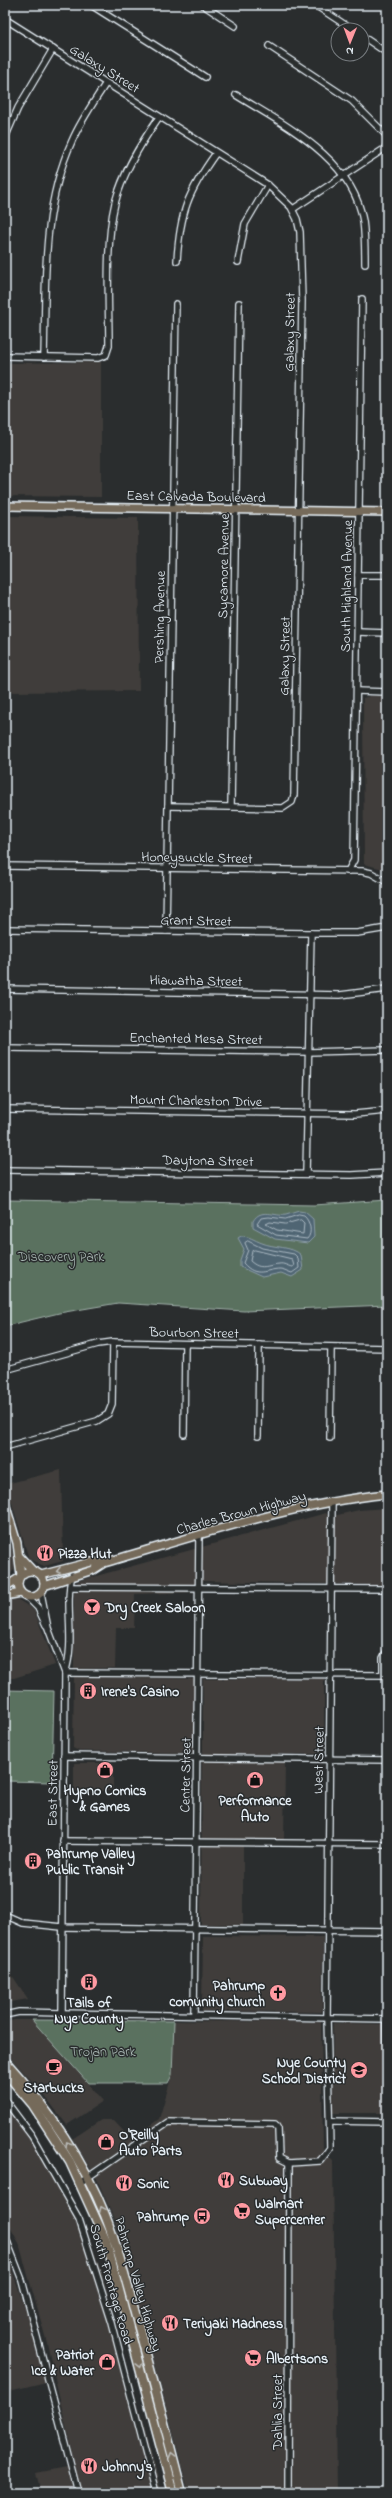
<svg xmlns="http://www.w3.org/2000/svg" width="392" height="2498" font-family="'Indie Flower',sans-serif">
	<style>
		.built { fill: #403e3b }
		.green { fill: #5a715e; stroke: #a1b1ab }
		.water { fill: #4f6573; stroke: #8c9da8 }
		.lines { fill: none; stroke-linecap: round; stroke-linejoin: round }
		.shore { stroke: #abb9c3; stroke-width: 1 }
		.minor-casing { stroke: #e8f1f8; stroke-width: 8 }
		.major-casing { stroke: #e8f1f8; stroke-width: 10 }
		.highway-casing { stroke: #e8f1f8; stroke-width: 11 }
		.minor { stroke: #2a2d2e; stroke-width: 5.5 }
		.major { stroke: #746a5a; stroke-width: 7 }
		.highway { stroke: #746a5a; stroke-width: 8 }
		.oneway { stroke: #babbb9 }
		.labels { text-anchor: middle; stroke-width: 3; stroke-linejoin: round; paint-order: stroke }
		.street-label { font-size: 14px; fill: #e8f1f8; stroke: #2a2d2e }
		.park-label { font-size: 14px; fill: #a8b7b3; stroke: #2a2d2e }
		.poi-label { font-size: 14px; font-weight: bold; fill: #e8f1f8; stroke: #2a2d2e; text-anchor: start }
	</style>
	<rect width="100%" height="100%" fill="#2a2d2e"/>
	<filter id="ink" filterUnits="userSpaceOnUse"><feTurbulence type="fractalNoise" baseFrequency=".025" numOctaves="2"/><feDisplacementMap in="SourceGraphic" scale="8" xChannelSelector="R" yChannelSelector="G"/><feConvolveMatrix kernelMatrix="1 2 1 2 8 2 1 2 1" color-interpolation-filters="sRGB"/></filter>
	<g filter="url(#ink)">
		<g class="built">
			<polygon points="101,362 101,497 5,496 5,363"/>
			<polygon points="5,516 138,518 139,691 5,692"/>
			<polygon points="370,696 387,696 387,870 364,864 363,698"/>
			<polygon points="61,1470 63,1561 44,1566 29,1559 6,1484"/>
			<polygon points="387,1508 387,1585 203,1581 203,1592 135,1594 134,1628 116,1628 115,1668 74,1669 74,1594 78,1581 326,1513 329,1517 359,1510"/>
			<polygon points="5,1527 16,1562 14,1570 5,1580"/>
			<polygon points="17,1599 34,1610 55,1665 14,1678 5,1678 5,1601"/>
			<polygon points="74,1677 194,1679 193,1753 79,1751 73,1748"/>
			<rect x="203" y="1679" width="121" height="75"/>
			<polygon points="202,1761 285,1761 284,1841 243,1840 243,1925 201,1924"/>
			<rect x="74" y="1763" width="39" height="28"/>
			<polygon points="203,1936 323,1937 322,2012 202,2011"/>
			<polygon points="5,1965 28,1999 5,2003"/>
			<polygon points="14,2020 32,2020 103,2101 67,2125 41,2091 5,2052 5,2023"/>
			<polygon points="174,2021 321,2022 323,2152 333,2161 337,2493 189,2493 144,2323 146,2320 143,2310 138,2307 116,2224 97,2179 72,2139 101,2120 113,2120 131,2139 159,2119 172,2075"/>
			<polygon points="333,2023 382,2024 384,2028 385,2113 332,2113"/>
			<polygon points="5,2096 49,2157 81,2215 103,2277 162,2493 81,2493 47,2343 19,2243 5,2218"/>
			<polygon points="5,2249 30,2323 46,2382 5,2392"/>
			<polygon points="67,2467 74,2493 41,2493 36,2473"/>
		</g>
		<g class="green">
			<polygon points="5,1200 314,1205 387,1200 387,1305 244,1311 118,1303 59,1313 5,1326"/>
			<polygon points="5,1690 54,1691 52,1782 5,1781"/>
			<polygon points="32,2020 174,2021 172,2075 168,2083 88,2083"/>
		</g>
		<g class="water">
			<path d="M299 1211 305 1212 313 1219 314 1237 308 1243 275 1239 253 1227V1221C261 1207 275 1217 286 1215 290 1214 295 1212 299 1211Z"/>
			<path d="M241 1236C249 1236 254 1240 262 1243 274 1248 292 1246 301 1255L303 1270 292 1277 281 1273 262 1277 240 1267V1260L244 1249 238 1238Z"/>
		</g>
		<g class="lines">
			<g class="shore">
				<path d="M299 1215 304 1216C310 1221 313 1233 307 1239L276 1235 257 1224 261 1218 269 1217 285 1219Z"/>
				<polygon points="301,1220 304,1223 303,1234 277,1230 266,1224 270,1222 285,1224"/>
				<path d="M248 1241 262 1248 294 1254 298 1258 299 1268 292 1273C288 1272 284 1269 280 1269 266 1269 257 1279 243 1263L248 1250 245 1243Z"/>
				<path d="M255 1250 292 1259 294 1266 292 1267C287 1266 284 1263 279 1264 267 1265 261 1271 250 1261L252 1251Z"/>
			</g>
			<g class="minor-casing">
				<g id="minor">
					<polyline points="91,5 205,77"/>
					<polyline points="203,5 235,26"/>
					<polyline points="315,5 353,30"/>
					<polyline points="5,19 268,185 291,207 297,219 300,232 302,300 294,795 292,802 283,808 168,806"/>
					<polyline points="362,36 387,53"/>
					<polyline points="269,46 352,101 387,136"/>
					<path d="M236 95C284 125 353 158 363 221 365 235 365 250 365 264"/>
					<polyline points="5,138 18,108 53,49"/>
					<polyline points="293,209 387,147"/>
					<path d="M177 261C180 212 188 192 216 153"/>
					<polyline points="238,262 245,224 268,185"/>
					<path d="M5 356 98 358 106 355 109 346C109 303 105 244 115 203 123 172 141 143 159 117"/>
					<path d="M44 357C46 284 41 209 72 141 81 120 94 102 106 83"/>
					<polyline points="358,575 387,575"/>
					<polyline points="358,632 387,633"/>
					<polyline points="357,691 387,692"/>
					<polyline points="231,806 239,303"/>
					<polyline points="5,866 362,871 371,873 387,882"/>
					<polyline points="348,871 354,860 362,299"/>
					<polyline points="5,929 311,933 357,933 387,928"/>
					<polyline points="166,931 176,304"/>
					<polyline points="5,989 340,995 387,989"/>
					<polyline points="5,1048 308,1052 387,1050"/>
					<polyline points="5,1109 355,1114 387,1111"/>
					<polyline points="5,1170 352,1175 387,1173"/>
					<polyline points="306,1174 311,933"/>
					<polyline points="5,1370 98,1344 113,1342 387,1348"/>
					<polyline points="184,1434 185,1344"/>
					<polyline points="258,1436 259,1345"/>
					<polyline points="330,1438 331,1347"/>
					<polyline points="5,1447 97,1421 108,1414 112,1404 113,1342"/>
					<polyline points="70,1587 387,1589"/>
					<polyline points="41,1593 48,1628 65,1673"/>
					<polyline points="27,1597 38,1608 46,1625"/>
					<polyline points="65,1673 387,1675"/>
					<polyline points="383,1675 383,1658 387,1651"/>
					<polyline points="64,1756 387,1760"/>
					<polyline points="63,1841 387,1844"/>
					<polyline points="5,1915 23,1923 62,1927 387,1931"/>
					<path d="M62 2013 65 1673C76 1641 64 1607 72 1575"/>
					<polyline points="5,2015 19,2012 62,2013 387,2019"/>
					<polyline points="194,2015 199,1535"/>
					<polyline points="386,2018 387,2068"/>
					<polyline points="5,2100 32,2136 79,2219 112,2323 156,2493"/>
					<polyline points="330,2121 387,2122"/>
					<polyline points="81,2182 168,2122 275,2124 278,2129 279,2158 289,2163 320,2161 330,2148 327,2017 332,1503"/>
					<polyline points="5,2236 22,2280 78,2493"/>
					<polyline points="288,2493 289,2163"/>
				</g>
			</g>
			<g class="major-casing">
				<g id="major">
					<polyline points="5,506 387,512"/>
					<polyline points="5,1503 17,1543 21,1575"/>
					<polyline points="20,1557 33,1571"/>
					<circle cx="31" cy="1584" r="13"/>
					<polyline points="41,1575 91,1562 103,1563"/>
					<path d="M44 1586 93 1570 104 1563C196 1536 291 1504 387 1494"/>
					<polyline points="5,1587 19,1578"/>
					<polyline points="5,1596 21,1593"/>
				</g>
			</g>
			<g class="highway-casing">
				<g id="highway">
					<path d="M5 2061C46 2106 82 2158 105 2215 118 2248 127 2283 136 2317 152 2375 167 2434 182 2493"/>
					<polyline points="5,2072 33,2105 70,2162 106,2241 173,2493"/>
				</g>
			</g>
			<use href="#minor" class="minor"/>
			<use href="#major" class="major"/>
			<use href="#highway" class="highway"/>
		</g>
		<defs><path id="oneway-chevron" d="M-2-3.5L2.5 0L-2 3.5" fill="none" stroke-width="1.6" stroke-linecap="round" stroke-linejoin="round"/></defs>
		<g class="oneway">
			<use href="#oneway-chevron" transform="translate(59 1571) rotate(166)"/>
			<use href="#oneway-chevron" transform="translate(68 2144) rotate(-122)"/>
			<use href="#oneway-chevron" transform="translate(102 2209) rotate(-114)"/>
			<use href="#oneway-chevron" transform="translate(140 2365) rotate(76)"/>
			<use href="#oneway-chevron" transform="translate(172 2455) rotate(-105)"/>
		</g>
	</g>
	<defs>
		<g id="restaurant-disc" transform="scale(0.9)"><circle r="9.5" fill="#ff9aa2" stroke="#2a2d2e"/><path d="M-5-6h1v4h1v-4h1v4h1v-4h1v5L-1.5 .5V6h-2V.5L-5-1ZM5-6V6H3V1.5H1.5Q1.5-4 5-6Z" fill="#111"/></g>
		<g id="bar-disc" transform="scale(0.9)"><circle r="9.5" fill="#ff9aa2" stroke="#2a2d2e"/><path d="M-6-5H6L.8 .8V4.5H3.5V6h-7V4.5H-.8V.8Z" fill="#111"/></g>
		<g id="building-disc" transform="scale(0.9)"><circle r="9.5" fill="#ff9aa2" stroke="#2a2d2e"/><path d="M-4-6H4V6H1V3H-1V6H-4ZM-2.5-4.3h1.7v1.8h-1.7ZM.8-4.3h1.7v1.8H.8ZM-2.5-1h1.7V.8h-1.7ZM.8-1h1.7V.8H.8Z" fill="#111"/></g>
		<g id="shop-disc" transform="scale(0.9)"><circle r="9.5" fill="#ff9aa2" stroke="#2a2d2e"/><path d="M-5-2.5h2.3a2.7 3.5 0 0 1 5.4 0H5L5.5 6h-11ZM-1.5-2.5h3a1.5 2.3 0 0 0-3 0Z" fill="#111"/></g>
		<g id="church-disc" transform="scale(0.9)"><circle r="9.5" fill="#ff9aa2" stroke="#2a2d2e"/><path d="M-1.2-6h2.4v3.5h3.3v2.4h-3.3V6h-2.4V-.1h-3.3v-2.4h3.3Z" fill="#111"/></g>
		<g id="cafe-disc" transform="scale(0.9)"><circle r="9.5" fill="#ff9aa2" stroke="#2a2d2e"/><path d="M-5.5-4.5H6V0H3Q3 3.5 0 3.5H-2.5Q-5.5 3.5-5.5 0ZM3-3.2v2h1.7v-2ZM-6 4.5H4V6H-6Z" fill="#111"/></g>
		<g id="school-disc" transform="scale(0.9)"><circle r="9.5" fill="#ff9aa2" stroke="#2a2d2e"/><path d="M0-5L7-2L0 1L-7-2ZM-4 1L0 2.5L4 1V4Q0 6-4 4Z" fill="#111"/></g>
		<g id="supermarket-disc" transform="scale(0.9)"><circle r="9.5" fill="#ff9aa2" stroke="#2a2d2e"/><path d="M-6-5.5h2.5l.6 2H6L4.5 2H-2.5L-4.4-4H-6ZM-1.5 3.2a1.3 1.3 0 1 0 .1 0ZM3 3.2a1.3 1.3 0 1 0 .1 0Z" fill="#111"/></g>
		<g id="bus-disc" transform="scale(0.9)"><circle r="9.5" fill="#ff9aa2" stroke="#2a2d2e"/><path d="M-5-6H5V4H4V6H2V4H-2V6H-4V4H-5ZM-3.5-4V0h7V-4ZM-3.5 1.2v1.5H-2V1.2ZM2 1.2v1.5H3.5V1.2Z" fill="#111"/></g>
	</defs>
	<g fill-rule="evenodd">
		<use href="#restaurant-disc" x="45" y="1553"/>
		<use href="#bar-disc" x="92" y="1607"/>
		<use href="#building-disc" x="88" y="1691"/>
		<use href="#shop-disc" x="105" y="1770"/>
		<use href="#shop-disc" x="255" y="1780"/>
		<use href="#building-disc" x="33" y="1861"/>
		<use href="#building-disc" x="89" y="1982"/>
		<use href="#church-disc" x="278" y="1993"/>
		<use href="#cafe-disc" x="54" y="2067"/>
		<use href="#school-disc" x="359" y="2070"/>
		<use href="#shop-disc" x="106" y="2142"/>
		<use href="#restaurant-disc" x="226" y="2180"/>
		<use href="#restaurant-disc" x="124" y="2183"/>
		<use href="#supermarket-disc" x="242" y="2211"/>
		<use href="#bus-disc" x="202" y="2216"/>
		<use href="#restaurant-disc" x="170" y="2323"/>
		<use href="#supermarket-disc" x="253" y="2358"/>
		<use href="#shop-disc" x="107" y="2362"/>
		<use href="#restaurant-disc" x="89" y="2466"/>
	</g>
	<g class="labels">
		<g class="street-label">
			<text transform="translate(105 68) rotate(32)" y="5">Galaxy Street</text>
			<text transform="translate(289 332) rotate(-89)" y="5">Galaxy Street</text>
			<text transform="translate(196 496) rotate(1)" y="5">East Calvada Boulevard</text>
			<text transform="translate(223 566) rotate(-89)" y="5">Sycamore Avenue</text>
			<text transform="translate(346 586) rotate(-89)" y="5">South Highland Avenue</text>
			<text transform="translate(159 617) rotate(-89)" y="5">Pershing Avenue</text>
			<text transform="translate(284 656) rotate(-89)" y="5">Galaxy Street</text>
			<text transform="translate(197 857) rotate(1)" y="5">Honeysuckle Street</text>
			<text transform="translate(196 920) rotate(1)" y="5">Grant Street</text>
			<text transform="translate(196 980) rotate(1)" y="5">Hiawatha Street</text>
			<text transform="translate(196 1038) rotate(1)" y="5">Enchanted Mesa Street</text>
			<text transform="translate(196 1100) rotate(1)" y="5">Mount Charleston Drive</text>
			<text transform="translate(208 1160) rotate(1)" y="5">Daytona Street</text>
			<text transform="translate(194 1332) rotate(1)" y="5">Bourbon Street</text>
			<text transform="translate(241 1512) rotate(-15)" y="5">Charles Brown Highway</text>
			<text transform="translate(318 1760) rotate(-89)" y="5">West Street</text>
			<text transform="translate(185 1775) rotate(-89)" y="5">Center Street</text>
			<text transform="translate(52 1793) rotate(-89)" y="5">East Street</text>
			<text transform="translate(112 2284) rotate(74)" y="5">South Frontage Road</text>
			<text transform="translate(139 2284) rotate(74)" y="5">Pahrump Valley Highway</text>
			<text transform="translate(277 2412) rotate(-90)" y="5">Dahlia Street</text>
		</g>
		<g class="park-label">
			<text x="61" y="1261">Discovery Park</text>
			<text x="103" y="2056">Trojan Park</text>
		</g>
		<g class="poi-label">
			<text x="58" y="1558">Pizza Hut</text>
			<text x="105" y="1612">Dry Creek Saloon</text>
			<text x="101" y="1696">Irene's Casino</text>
			<text x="105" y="1795" text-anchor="middle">Hypno Comics<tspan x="105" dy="16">&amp; Games</tspan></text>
			<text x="255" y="1805" text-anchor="middle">Performance<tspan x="255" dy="16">Auto</tspan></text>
			<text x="46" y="1858">Pahrump Valley<tspan x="46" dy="16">Public Transit</tspan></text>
			<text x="265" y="1990" text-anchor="end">Pahrump<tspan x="265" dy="16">comunity church</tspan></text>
			<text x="89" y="2007" text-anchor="middle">Tails of<tspan x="89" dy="16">Nye County</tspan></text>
			<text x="346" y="2067" text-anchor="end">Nye County<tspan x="346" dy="16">School District</tspan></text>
			<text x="54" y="2092" text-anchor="middle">Starbucks</text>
			<text x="119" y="2139">O'Reilly<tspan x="119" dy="16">Auto Parts</tspan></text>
			<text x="239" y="2185">Subway</text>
			<text x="137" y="2188">Sonic</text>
			<text x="255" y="2208">Walmart<tspan x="255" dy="16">Supercenter</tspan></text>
			<text x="189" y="2221" text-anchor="end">Pahrump</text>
			<text x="183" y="2328">Teriyaki Madness</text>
			<text x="94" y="2359" text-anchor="end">Patriot<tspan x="94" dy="16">Ice &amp; Water</tspan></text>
			<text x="266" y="2363">Albertsons</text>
			<text x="102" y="2471">Johnny's</text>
		</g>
	</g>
	<rect width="392" height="2498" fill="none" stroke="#2a2d2e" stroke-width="20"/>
	<rect x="10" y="10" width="372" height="2478" fill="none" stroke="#e8f1f8" stroke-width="1.5" filter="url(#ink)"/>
	<g transform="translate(350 42) rotate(181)"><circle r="19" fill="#2a2d2e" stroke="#767b7f"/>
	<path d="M0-3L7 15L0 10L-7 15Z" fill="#ff9aa2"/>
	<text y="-6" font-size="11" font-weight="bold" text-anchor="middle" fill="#e8f1f8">N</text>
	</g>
</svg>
